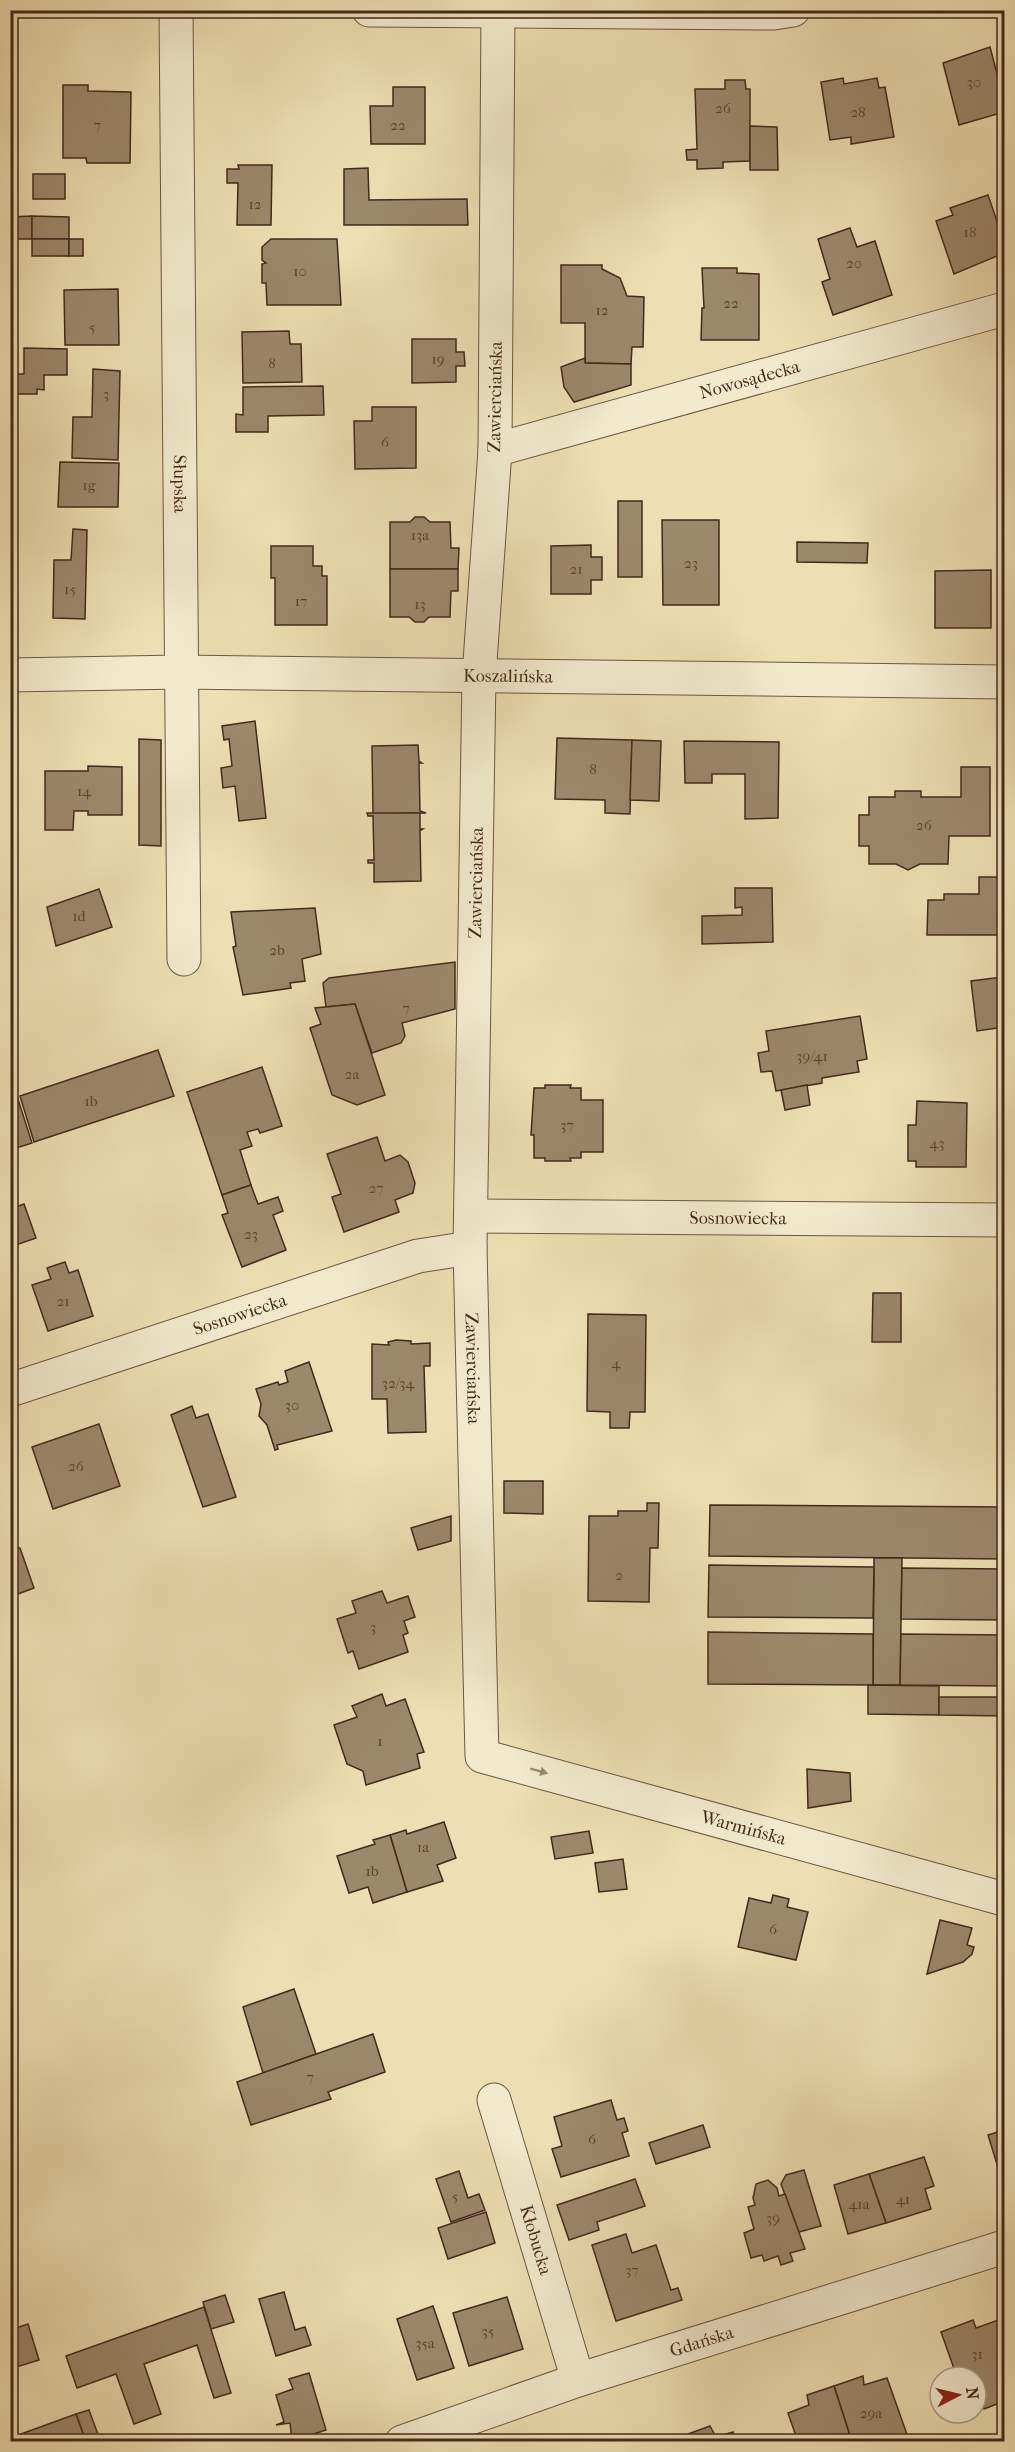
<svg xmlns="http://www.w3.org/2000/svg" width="1015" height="2452" font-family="'IM FELL French Canon',serif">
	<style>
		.building { fill: #9c886b; stroke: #44291d; stroke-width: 1.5 }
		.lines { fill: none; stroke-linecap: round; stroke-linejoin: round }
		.street-casing { stroke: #6e5642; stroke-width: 35 }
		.street { stroke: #f3eace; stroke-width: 33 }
		.oneway { fill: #9c8a76 }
		.labels { text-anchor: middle; stroke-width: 4.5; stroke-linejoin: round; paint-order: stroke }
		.number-label { font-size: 15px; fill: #5a4130 }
		.street-label { font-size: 18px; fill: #44291d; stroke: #f3eace }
	</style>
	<rect width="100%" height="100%" fill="#eddfb3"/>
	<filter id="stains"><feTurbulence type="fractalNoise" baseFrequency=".00333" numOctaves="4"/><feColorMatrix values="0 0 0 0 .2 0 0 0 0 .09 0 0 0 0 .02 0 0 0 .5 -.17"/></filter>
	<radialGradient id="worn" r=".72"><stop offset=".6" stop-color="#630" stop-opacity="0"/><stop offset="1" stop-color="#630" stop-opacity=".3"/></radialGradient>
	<g class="building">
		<polygon points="990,47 1004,100 1004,112 959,125 943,63"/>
		<polygon points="843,78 844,84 877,78 879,88 885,87 894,137 851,144 851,137 830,140 821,82"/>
		<polygon points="10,80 14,80 14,94 16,94 17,165 10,165"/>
		<polygon points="725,80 745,80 746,89 750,89 750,161 723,162 723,168 697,169 697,160 687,160 686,150 697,149 695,89 725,89"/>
		<polygon points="63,85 88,85 88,91 131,92 130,163 87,163 86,158 63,158"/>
		<polygon points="393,87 425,87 425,144 371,144 370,106 393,106"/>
		<polygon points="750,126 777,127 778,170 750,170"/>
		<polygon points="238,165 272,165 271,225 237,225 238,183 227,183 227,169 239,169"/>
		<polygon points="368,168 369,200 467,199 468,225 344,225 344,169"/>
		<rect x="33" y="174" width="32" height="25"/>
		<polygon points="988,195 1004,242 1004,253 954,274 936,221 953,215 950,208"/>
		<polygon points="32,216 32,239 10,239 10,217"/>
		<polygon points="32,216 69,217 69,239 32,239"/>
		<polygon points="850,228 857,247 875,241 892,295 833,315 822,282 830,279 818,239"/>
		<rect x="32" y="239" width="37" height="17"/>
		<rect x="69" y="239" width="14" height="17"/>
		<polygon points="271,239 337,239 341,305 267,305 266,283 262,283 262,264 266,263 262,260 262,247"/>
		<polygon points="561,265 602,265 602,269 620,278 627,296 644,297 643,347 632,347 631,364 585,363 585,323 561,323"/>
		<polygon points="702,268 737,268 737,273 759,274 759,340 701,340 702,308 704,308"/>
		<polygon points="118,289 119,345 65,345 64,290"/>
		<polygon points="289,331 290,344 301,344 302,382 243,383 242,332"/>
		<polygon points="412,339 456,339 456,352 464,352 465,366 456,366 456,382 412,383"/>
		<polygon points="24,348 67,349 67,375 44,375 44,390 37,389 37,394 16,394 16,374 24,374"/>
		<polygon points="585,358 585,363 631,364 631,385 574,402 564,387 561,367"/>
		<polygon points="93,369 120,371 118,460 72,458 73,417 92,417"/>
		<polygon points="323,386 324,415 268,416 268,432 236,432 236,414 243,415 243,387"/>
		<polygon points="372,407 416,407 416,468 355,469 354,421 372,421"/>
		<polygon points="60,462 119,463 118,507 58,507"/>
		<rect x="618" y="501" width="24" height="76"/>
		<polygon points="415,517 424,517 430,522 450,522 451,548 459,548 458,569 390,569 390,522 410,522"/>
		<polygon points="662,520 719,520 719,605 663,605"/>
		<polygon points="73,529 87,530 85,619 53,618 54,560 71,560"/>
		<polygon points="797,542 868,543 867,563 797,562"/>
		<polygon points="591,545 591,557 602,557 602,580 591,580 591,594 551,594 551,546"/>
		<polygon points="271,546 313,546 313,566 322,566 322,576 327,576 327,625 275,625 275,578 271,578"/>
		<polygon points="390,569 458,569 458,591 451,591 450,617 429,617 424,622 415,622 409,617 390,617"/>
		<polygon points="991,570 991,628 935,628 935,571"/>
		<polygon points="255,721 266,818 239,821 235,786 223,788 221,768 232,766 229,739 224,740 222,726"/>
		<polygon points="557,738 632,740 630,814 605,813 605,800 555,799"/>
		<polygon points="139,739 161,740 161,846 139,845"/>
		<polygon points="632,740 661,741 659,801 630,800"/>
		<polygon points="684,741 779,742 778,818 745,819 745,774 712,774 712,783 685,783"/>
		<polygon points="418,745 419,761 422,763 419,763 420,811 426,813 373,814 372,746"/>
		<polygon points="88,766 122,767 122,815 88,815 88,811 74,811 73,830 45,830 45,771 88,771"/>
		<polygon points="961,767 990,767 990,836 949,836 948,864 920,864 908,870 896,864 869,864 869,846 859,846 859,815 869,815 869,797 895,797 895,791 921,791 921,797 961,797"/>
		<polygon points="367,813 420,813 420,829 423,829 420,831 421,881 374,882 374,863 368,863 368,860 374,860 373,816 368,816"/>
		<polygon points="979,877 1002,877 1002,935 927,935 928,900 944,900 944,894 979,894"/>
		<polygon points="735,888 772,888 773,942 702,944 702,916 742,915 742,907 735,908"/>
		<polygon points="99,889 112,927 56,946 47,907"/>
		<polygon points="315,908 321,954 302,959 305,981 290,983 291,988 243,995 233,947 236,946 231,912"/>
		<polygon points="455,962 455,1009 402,1023 405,1036 401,1043 372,1053 355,1004 326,1007 323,983 329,978"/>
		<polygon points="1002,977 1004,1027 977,1031 971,981"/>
		<polygon points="355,1004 385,1095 357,1105 332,1095 310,1028 321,1024 315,1008"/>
		<polygon points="860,1016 867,1059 857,1061 859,1072 822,1078 822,1083 776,1091 772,1071 761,1072 758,1053 769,1051 766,1031"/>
		<polygon points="158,1050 174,1096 34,1142 20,1096"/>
		<polygon points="262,1067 282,1126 260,1133 258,1129 247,1132 252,1146 240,1150 251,1185 222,1195 187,1092"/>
		<polygon points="545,1085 571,1085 570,1088 581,1088 581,1100 603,1100 603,1152 581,1152 581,1158 570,1158 571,1161 545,1161 545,1158 534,1158 534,1135 531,1135 534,1088 545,1088"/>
		<polygon points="807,1085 810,1105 785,1110 781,1090"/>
		<polygon points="17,1096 32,1143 10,1150 10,1099"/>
		<polygon points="917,1101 967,1103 966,1167 916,1167 916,1161 908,1161 908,1125 916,1125"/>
		<polygon points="377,1137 385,1161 400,1155 408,1162 415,1183 413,1193 395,1200 399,1212 344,1232 332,1197 341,1194 327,1154"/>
		<polygon points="251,1185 258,1204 278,1197 283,1211 273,1215 286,1250 242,1267 222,1215 228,1213 222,1195"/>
		<polygon points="24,1204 36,1238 10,1247 10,1209"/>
		<polygon points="65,1262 69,1273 78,1270 93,1316 48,1331 32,1285 51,1279 47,1268"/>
		<polygon points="873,1293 901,1293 901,1342 872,1342"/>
		<polygon points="588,1314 646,1315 645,1412 630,1412 629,1428 610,1428 610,1412 587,1411"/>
		<polygon points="396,1340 411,1341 411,1344 430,1343 430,1366 424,1366 426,1432 388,1433 387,1399 372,1399 372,1344 389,1345 388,1342"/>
		<polygon points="309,1362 332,1431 277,1445 278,1449 275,1450 267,1425 259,1416 261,1404 256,1389 278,1382 279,1385 288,1382 285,1371"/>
		<polygon points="192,1406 196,1418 208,1414 236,1497 203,1507 171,1415"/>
		<polygon points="99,1424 120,1486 53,1509 32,1447"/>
		<polygon points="504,1481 543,1481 543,1514 504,1513"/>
		<polygon points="647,1503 659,1503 658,1548 650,1548 649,1602 588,1601 589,1516 618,1516 618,1511 647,1511"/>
		<polygon points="710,1505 1004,1507 1004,1559 709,1556"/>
		<polygon points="451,1516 451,1541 418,1550 411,1528"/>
		<polygon points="10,1545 20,1548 34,1588 10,1597"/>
		<polygon points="874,1558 902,1558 900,1685 873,1685"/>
		<polygon points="709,1565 874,1567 873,1618 708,1617"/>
		<polygon points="902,1568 1004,1569 1004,1620 901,1619"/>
		<polygon points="382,1591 387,1603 408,1596 415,1617 404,1621 408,1633 403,1635 408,1652 359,1669 353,1651 348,1653 337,1619 356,1613 352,1601"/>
		<polygon points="708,1632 873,1634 873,1685 708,1684"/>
		<polygon points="901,1634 1004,1635 1004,1686 900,1685"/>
		<polygon points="868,1685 939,1686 939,1715 868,1714"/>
		<polygon points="382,1694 386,1706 405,1699 424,1752 417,1754 420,1768 366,1785 363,1771 347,1764 334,1725 357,1717 352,1706"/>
		<polygon points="939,1697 1004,1697 1004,1716 939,1715"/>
		<polygon points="807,1769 850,1773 851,1801 808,1808"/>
		<polygon points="444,1822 456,1858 437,1865 443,1881 407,1892 390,1835 406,1830 407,1834"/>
		<polygon points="589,1831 593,1853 555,1859 551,1837"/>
		<polygon points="390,1835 407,1892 373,1903 368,1887 349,1893 337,1856 375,1844 373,1840"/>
		<polygon points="623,1859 627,1889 599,1892 595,1863"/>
		<polygon points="773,1895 789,1899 787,1907 808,1912 796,1960 738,1947 749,1898 771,1903"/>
		<polygon points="940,1920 972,1928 967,1945 974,1947 972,1954 963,1962 927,1974"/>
		<polygon points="294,1989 316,2054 263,2073 243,2007"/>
		<polygon points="373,2034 385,2072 328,2092 331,2099 251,2125 237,2082"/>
		<polygon points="611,2100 617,2120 624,2118 628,2131 622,2133 629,2156 561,2177 552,2149 562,2146 554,2117"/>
		<polygon points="703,2125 710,2147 656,2164 649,2143"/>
		<polygon points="1004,2130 1004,2187 988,2135"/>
		<polygon points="924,2157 934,2186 925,2189 931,2209 886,2223 869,2174"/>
		<polygon points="804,2170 821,2226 799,2232 781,2184 786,2175"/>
		<polygon points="459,2171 468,2198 479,2194 485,2210 451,2222 436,2179"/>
		<polygon points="869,2174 886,2223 848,2234 834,2185"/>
		<polygon points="635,2179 645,2206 597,2222 599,2230 569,2240 557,2205"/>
		<polygon points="768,2180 777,2188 779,2196 785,2194 805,2249 790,2253 793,2261 781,2265 778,2256 764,2261 762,2255 751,2258 744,2233 754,2229 748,2207 755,2205 753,2198 756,2184"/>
		<polygon points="11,2186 18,2208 10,2210 10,2186"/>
		<polygon points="486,2212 495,2243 448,2259 438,2228"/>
		<polygon points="626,2234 632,2253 656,2245 671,2290 678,2288 682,2300 616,2321 592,2245"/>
		<polygon points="284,2292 295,2330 305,2327 311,2345 276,2356 259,2299"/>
		<polygon points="225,2295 234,2322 211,2329 203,2302"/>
		<polygon points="507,2297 523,2349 469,2366 453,2313"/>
		<polygon points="433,2306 454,2368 417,2380 397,2319"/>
		<polygon points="204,2307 231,2393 214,2398 197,2345 144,2364 161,2414 134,2424 116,2374 77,2388 66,2356"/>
		<polygon points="1004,2318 1004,2397 1001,2398 1002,2402 984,2409 982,2404 976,2406 976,2377 957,2377 941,2332 973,2320 976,2328"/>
		<polygon points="28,2324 39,2360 10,2369 10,2330"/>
		<polygon points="309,2373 326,2430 292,2441 290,2423 276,2425 284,2422 276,2395 293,2389 289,2379"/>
		<polygon points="863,2376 864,2385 887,2378 909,2440 852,2442 834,2386"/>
		<polygon points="834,2386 852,2442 798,2442 788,2413 809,2405 807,2395"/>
		<polygon points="89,2410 99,2437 86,2442 76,2414"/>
		<polygon points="76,2414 86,2442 24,2442 21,2434"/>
		<polygon points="710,2426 716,2437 733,2432 736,2442 690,2442 688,2434"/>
	</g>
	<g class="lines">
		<g class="street-casing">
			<g id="street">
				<path id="s1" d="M176 10 184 959"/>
				<polyline points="369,10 774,13 793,10"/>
				<path id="s2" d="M498 10 495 450 479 676 470 1248 482 1756 1004 1899"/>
				<path id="s3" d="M495 450 1004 309"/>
				<path id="s4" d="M10 675 180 672 1004 682"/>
				<path id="s5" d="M471 1216 1004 1220"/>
				<path id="s6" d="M10 1390 418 1256 470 1248"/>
				<path id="s7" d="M494 2100 578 2380"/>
				<path id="s8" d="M402 2442 578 2380 1004 2247"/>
			</g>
		</g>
		<use href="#street" class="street"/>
	</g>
	<defs><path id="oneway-solid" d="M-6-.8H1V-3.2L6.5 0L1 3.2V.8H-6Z" transform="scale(1.5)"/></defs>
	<use class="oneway" href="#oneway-solid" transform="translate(539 1771) rotate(15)"/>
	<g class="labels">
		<g class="number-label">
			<text x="974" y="87">30</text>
			<text x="723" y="113">26</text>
			<text x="858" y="117">28</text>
			<text x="97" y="130">7</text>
			<text x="398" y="130">22</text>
			<text x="255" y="209">12</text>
			<text x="970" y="237">18</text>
			<text x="854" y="268">20</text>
			<text x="300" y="276">10</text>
			<text x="731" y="308">22</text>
			<text x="602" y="315">12</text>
			<text x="92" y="332">5</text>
			<text x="438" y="364">19</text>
			<text x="272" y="368">8</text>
			<text x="106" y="399">3</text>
			<text x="385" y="447">6</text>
			<text x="89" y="490">1g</text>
			<text x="420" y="540">13a</text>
			<text x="691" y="568">23</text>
			<text x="576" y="574">21</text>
			<text x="70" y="594">15</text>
			<text x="301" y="606">17</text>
			<text x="420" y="609">13</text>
			<text x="593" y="774">8</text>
			<text x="84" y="796">14</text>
			<text x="924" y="830">26</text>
			<text x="79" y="921">1d</text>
			<text x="277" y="955">2b</text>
			<text x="406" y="1013">7</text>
			<text x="812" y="1061">39/41</text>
			<text x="352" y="1079">2a</text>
			<text x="91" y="1106">1b</text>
			<text x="567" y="1130">37</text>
			<text x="937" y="1148">43</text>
			<text x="376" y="1193">27</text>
			<text x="251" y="1239">23</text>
			<text x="63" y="1306">21</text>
			<text x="616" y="1368">4</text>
			<text x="398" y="1388">32/34</text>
			<text x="292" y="1410">30</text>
			<text x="76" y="1471">26</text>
			<text x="619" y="1580">2</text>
			<text x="373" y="1632">3</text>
			<text x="380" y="1746">1</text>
			<text x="423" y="1852">1a</text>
			<text x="372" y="1876">1b</text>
			<text x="773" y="1934">6</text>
			<text x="310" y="2082">7</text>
			<text x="592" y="2144">6</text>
			<text x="455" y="2201">5</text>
			<text x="903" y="2204">41</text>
			<text x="859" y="2209">41a</text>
			<text x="773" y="2223">39</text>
			<text x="632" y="2275">37</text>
			<text x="488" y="2336">35</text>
			<text x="425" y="2348">35a</text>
			<text x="977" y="2359">31</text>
			<text x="871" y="2418">29a</text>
		</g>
		<g class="street-label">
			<text dy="6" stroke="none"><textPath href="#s3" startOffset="264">Nowosądecka</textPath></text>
			<text transform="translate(495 397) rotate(-89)" y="6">Zawierciańska</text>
			<text dy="6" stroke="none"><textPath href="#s1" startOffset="474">Słupska</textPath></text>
			<text dy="6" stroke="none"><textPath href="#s4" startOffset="498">Koszalińska</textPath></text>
			<text transform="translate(476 883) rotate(-89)" y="6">Zawierciańska</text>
			<text dy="6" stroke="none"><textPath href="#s5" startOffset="267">Sosnowiecka</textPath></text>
			<text dy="6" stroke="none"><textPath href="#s6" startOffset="242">Sosnowiecka</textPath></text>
			<text dy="6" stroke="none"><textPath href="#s2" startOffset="1359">Zawierciańska</textPath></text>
			<text dy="6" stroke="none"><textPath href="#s2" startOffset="2018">Warmińska</textPath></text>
			<text dy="6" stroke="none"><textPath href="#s7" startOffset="146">Kłobucka</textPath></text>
			<text dy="6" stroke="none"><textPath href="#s8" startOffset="316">Gdańska</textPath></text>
		</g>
	</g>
	<rect width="1015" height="2452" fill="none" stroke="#eddfb3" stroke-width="36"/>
	<rect x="12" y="12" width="991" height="2428" fill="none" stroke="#44291d" stroke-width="3"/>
	<rect x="18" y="18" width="979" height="2416" fill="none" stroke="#44291d" stroke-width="1.5"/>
	<g transform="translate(958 2395) rotate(83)"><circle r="28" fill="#f3eace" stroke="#ad9d87" stroke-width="1.5"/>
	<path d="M0-4.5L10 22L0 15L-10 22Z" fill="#8f2418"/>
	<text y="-9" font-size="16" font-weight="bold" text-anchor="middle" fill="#44291d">N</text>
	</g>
	<rect width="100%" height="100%" filter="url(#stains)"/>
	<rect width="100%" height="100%" fill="url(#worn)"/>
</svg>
